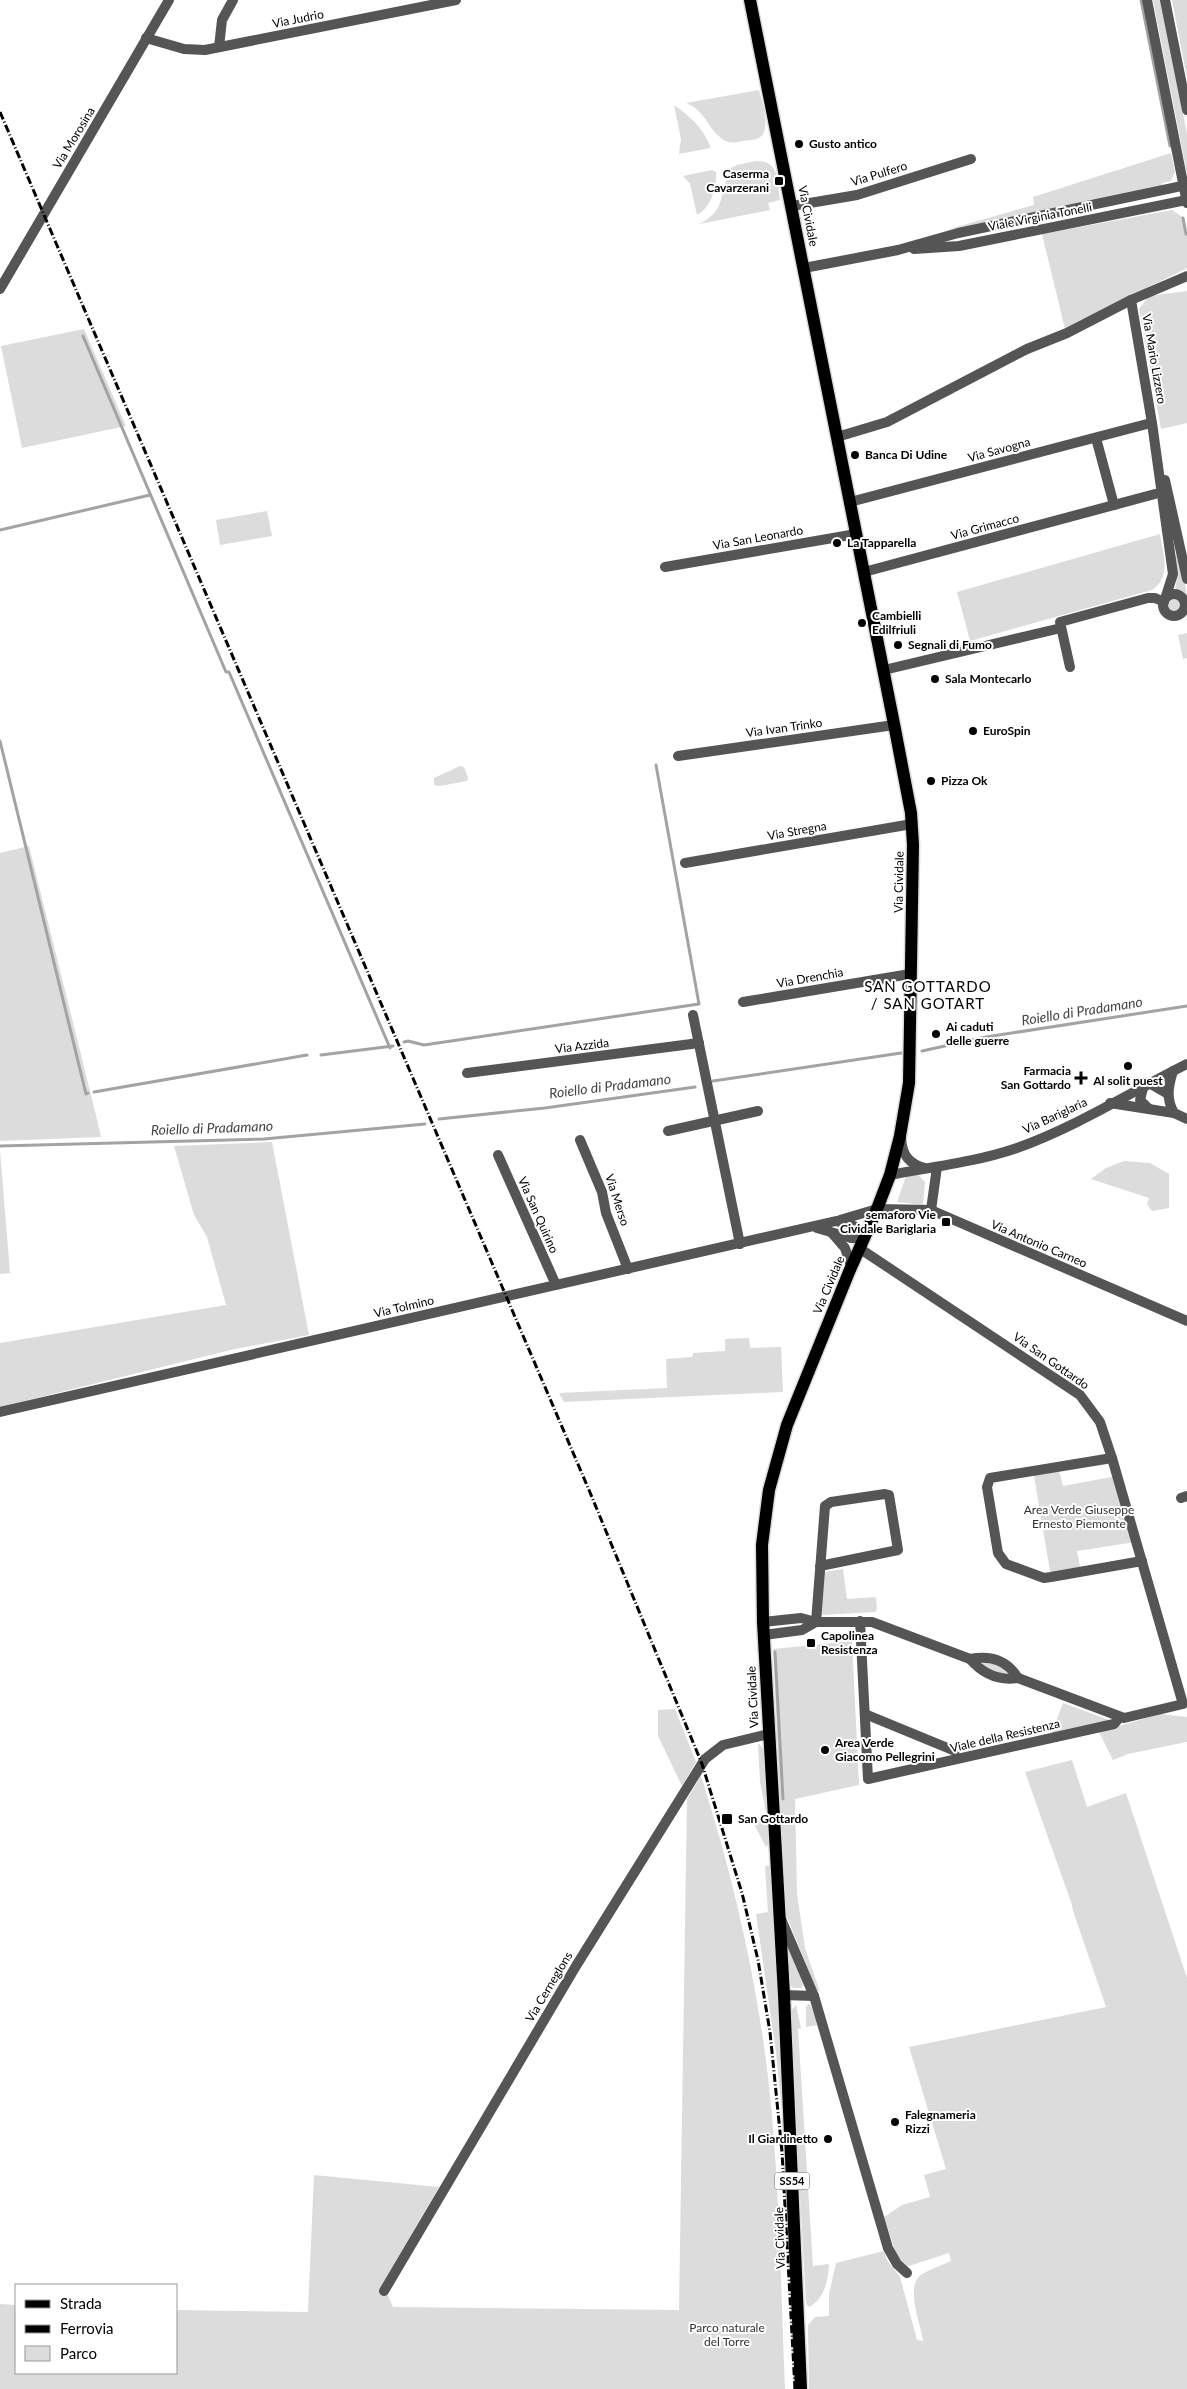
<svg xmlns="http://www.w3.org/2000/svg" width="1187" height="2389" font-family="Lato,sans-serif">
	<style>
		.green { fill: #dcdcdc }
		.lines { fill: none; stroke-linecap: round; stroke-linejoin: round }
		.stream { stroke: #a3a3a3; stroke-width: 3 }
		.primary-casing { stroke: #dbdbdb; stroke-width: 15 }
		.minor { stroke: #555; stroke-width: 10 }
		.tertiary { stroke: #555; stroke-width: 10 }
		.primary { stroke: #000; stroke-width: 12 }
		.rail { stroke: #000; stroke-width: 3; stroke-dasharray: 8 2.5 1 2.5; stroke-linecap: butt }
		.poi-dot { fill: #000; stroke: #fff; stroke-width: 2 }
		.labels { text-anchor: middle; stroke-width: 4; stroke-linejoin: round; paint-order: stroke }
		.shield { fill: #fff; stroke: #4c4c4c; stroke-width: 1 }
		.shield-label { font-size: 11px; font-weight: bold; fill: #000 }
		.street-label { font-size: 12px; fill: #000; stroke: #fff }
		.poi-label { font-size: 12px; font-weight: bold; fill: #000; stroke: #fff; text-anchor: start }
		.park-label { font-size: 12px; fill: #333; stroke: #fff }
		.water-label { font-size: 14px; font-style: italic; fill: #444; stroke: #fff }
		.quarter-label { font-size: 15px; letter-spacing: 1px; fill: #000; stroke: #fff }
	</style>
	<rect width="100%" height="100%" fill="#fff"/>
	<g class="green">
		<polygon points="1153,0 1161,0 1187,134 1187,174"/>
		<polygon points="1172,0 1187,0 1187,78"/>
		<path d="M759 90C762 102 772 130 759 138 755 140 748 140 743 141 735 143 728 144 721 138 707 127 705 110 686 103Z"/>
		<path d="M674 105C690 116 704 129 711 148L679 154 681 139Z"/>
		<polygon points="1171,153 1175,172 1171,181 1162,183 1162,187 946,230 1034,205 1033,197"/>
		<path d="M756 161C780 160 777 182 780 200L768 203 770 210 699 224C727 211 719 192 731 168L737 165Z"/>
		<path d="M712 170 716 172C717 187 711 208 697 215L690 184 683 176Z"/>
		<polygon points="1172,210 1184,218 1187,233 1187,268 1065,329 1042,234"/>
		<polygon points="1187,291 1187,423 1161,429 1139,309 1149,296"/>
		<polygon points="84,329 126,426 22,448 1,346"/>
		<polygon points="267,511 272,536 220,545 216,520"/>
		<path d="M1160 534C1163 554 1172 577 1152 590L970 641 957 592Z"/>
		<polygon points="1179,555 1187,595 1175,590 1177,578 1174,556"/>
		<circle cx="1174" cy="605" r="7"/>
		<polygon points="1187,633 1187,658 1183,659 1178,635"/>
		<polygon points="460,766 464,767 468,778 467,781 440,786 434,785 434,778"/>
		<polygon points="29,846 93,1103 101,1137 0,1141 0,853"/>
		<polygon points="272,1142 309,1335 235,1349 0,1407 0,1343 226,1305 207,1237 194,1215 174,1146"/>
		<polygon points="0,1151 10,1273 0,1274"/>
		<polygon points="1124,1161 1150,1163 1169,1174 1169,1208 1152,1211 1147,1204 1149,1198 1091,1179 1106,1168"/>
		<polygon points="918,1175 925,1182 923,1205 897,1202 906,1176"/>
		<polygon points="749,1338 750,1348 781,1347 783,1392 564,1402 559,1393 667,1388 666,1359 692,1357 693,1353 725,1351 725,1339"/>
		<polygon points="1058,1466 1063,1486 1117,1476 1136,1542 1077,1551 1081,1572 1051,1577 1033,1470"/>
		<polygon points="843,1569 847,1599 876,1597 877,1609 875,1612 821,1615 824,1572"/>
		<polygon points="852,1641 859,1785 795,1799 797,1894 805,1948 820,1992 816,1989 787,1917 785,1905 773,1649"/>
		<polygon points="985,1659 1009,1668 1005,1677 981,1667"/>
		<polygon points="1063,1703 1112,1721 1051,1735"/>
		<polygon points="675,1709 696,1762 682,1786 658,1736 658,1710"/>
		<polygon points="1160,1714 1187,1717 1187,1742 1128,1754 1113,1760 1099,1732"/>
		<polygon points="758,1743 764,1749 770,1843 766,1847 753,1822 765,1817 766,1813 760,1782"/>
		<path d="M1072 1760 1087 1807 1126 1793 1187 1978V2389H809L808 2331V2325L815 2317 829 2316V2294L836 2263 884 2251 887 2260 900 2277 917 2340 923 2341C921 2324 904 2286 922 2274 931 2269 942 2265 951 2261L949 2253 906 2267 898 2259 884 2217 902 2205 930 2197 924 2175 946 2169 909 2047 1106 2007 1073 1911 1072 1905 1025 1772Z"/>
		<path d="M701 1776C730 1866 752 1959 765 2053 780 2164 780 2277 785 2389H0V2304L16 2305V2373H176V2310L308 2312 314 2175 439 2187 380 2288 387 2293 393 2307 679 2310 687 1799Z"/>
		<polygon points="771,1865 786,2153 776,2052 756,1914 768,1912 765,1866"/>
		<polygon points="788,1946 803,1984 802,1988 793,1988 789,1983"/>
		<polygon points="809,2003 814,2011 817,2025 806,2027 806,2007"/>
		<path d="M796 2005 801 2028 798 2029 813 2266 829 2264C828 2280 825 2299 809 2307L806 2303 790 2012Z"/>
	</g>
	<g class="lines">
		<g class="stream">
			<polyline points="1141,0 1170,146"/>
			<polyline points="1183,218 1186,234"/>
			<polyline points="83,336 226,672 229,672 390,1048"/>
			<polyline points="0,530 150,495"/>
			<polyline points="0,741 86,1094 88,1093"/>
			<polyline points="404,1042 408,1041 424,1045 699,1004 656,765"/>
			<polyline points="922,1051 986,1037 1187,1006"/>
			<polyline points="321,1055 393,1046"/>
			<polyline points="713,1081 901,1053"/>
			<polyline points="94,1092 307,1055"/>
			<polyline points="439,1119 545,1108 695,1087"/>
			<polyline points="0,1146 264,1139 425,1124"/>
			<polyline points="775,1652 783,1799"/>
		</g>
		<g class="primary-casing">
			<polyline id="primary" points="750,0 895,729 911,813 913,845 909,1083 900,1136 890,1175 877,1209 849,1272 787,1425 769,1490 762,1545 763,1622 784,1995 801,2389"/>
		</g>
		<g class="minor">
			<polyline points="146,38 184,49 205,50 456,0"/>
			<polyline points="219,47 222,20 233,0"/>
			<polyline points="792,206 857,195 971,159"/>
			<polyline points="914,249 959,246 1187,200"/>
			<polyline points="804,268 898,250 958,233 1187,185"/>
			<polyline points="0,289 169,0"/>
			<polyline points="837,437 887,422 1027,349 1067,333 1131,300"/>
			<polyline points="1096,438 1114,505"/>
			<polyline points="1165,480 1187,579"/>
			<polyline points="850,502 1147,424"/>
			<polyline points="665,567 856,534"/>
			<polyline points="864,572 1155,494"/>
			<circle cx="1174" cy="605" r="11"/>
			<polyline points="1165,599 1173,574 1152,423 1131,300 1187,276"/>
			<polyline points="1070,667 1060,622 1148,598 1155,598 1164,602"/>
			<polyline points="884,670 1061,628"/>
			<polyline points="678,756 894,725"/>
			<polyline points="685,863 912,824"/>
			<polyline points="743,1002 910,974"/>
			<polyline points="693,1015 740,1244"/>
			<path d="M1173 1071C1168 1087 1166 1099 1174 1113"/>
			<polyline points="467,1073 699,1043"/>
			<polyline points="1110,1103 1174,1113 1187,1119"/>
			<polyline points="1149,1109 1140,1100 1143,1088 1149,1083 1168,1094"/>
			<polyline points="668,1131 758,1111"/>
			<polyline points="580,1140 602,1192 606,1213 628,1269"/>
			<polyline points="498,1155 556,1285"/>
			<polyline points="931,1210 1187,1321"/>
			<polyline points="1112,1458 990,1478 987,1487 998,1553 1006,1564 1044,1578 1051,1577 1142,1561"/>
			<polyline points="1181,1498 1187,1496"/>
			<polyline points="860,1621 868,1779 1114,1724 1120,1717"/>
			<path d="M763 1622 801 1618 816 1622H872L970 1659C983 1674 999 1681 1018 1678L1124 1718 1183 1704 1112 1458 1100 1422 1080 1395 859 1248"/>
			<polyline points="816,1622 825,1506 831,1502 885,1494 889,1495 898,1550 820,1566"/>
			<polyline points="764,1635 802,1630 816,1622"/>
			<path d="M970 1659C991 1655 1007 1660 1018 1678"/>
			<polyline points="865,1714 955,1751"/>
			<polyline points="781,1919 814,1996 888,2248 897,2264 907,2273"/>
			<polyline points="784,1995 814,1996"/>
			<polyline points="384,2291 576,1966 705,1759 723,1745 769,1734"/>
		</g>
		<g class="tertiary">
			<polyline points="1147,0 1187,203"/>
			<polyline points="1165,0 1187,110"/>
			<path d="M901 1138C902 1155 909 1164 925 1168"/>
			<path d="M890 1175C932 1167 976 1162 1017 1148 1076 1127 1131 1092 1187 1064"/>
			<polyline points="840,1220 877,1209 931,1210 937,1167"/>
			<polyline points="817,1228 851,1238 864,1238"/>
			<polyline points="832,1233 845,1248 851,1266"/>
			<polyline points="0,1412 836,1221 854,1226 864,1238"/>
		</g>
		<use href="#primary" class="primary"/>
		<polyline class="rail" points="0,112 589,1490 702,1764 742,1893 758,1960 770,2032 782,2152 795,2389"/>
	</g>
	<g class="poi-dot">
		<circle cx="799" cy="144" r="5"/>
		<rect x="774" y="176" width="10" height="10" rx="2.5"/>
		<circle cx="855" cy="455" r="5"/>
		<circle cx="837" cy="543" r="5"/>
		<circle cx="862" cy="623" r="5"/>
		<circle cx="898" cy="645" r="5"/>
		<circle cx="935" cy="679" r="5"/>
		<circle cx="973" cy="731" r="5"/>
		<circle cx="931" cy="781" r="5"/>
		<circle cx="936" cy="1034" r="5"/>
		<circle cx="1128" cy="1066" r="5"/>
		<path d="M1078.5 1070.5h5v5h5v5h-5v5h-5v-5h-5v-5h5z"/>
		<rect x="941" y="1217" width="10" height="10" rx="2.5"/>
		<rect x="806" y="1638" width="10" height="10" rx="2.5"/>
		<circle cx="825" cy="1750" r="5"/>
		<rect x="721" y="1813" width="12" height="12" rx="2.5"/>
		<circle cx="895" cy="2122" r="5"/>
		<circle cx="828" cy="2139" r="5"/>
	</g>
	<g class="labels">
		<rect class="shield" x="774.5" y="2172.5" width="35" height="17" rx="4"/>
		<g class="shield-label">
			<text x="792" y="2185">SS54</text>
		</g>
		<g class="street-label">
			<text transform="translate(298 19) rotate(-11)" y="4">Via Judrio</text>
			<text transform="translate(74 138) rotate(-59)" y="4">Via Morosina</text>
			<text transform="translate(879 174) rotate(-17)" y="4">Via Pulfero</text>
			<text transform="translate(808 216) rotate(79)" y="4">Via Cividale</text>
			<text transform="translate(1040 217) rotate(-11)" y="4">Viale Virginia Tonelli</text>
			<text transform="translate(1154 359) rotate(80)" y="4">Via Mario Lizzero</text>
			<text transform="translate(999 450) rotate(-15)" y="4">Via Savogna</text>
			<text transform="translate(985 527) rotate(-15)" y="4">Via Grimacco</text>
			<text transform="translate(758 538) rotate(-10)" y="4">Via San Leonardo</text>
			<text transform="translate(784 728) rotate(-8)" y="4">Via Ivan Trinko</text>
			<text transform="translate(797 831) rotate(-10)" y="4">Via Stregna</text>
			<text transform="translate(899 882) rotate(-89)" y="4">Via Cividale</text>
			<text transform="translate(810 978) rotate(-10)" y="4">Via Drenchia</text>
			<text transform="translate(582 1046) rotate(-7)" y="4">Via Azzida</text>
			<text transform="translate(1055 1116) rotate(-25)" y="4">Via Bariglaria</text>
			<text transform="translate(617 1200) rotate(72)" y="4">Via Merso</text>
			<text transform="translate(538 1215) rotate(66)" y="4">Via San Quirino</text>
			<text transform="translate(1039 1244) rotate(23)" y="4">Via Antonio Carneo</text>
			<text transform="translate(829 1285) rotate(-67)" y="4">Via Cividale</text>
			<text transform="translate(404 1307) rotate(-13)" y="4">Via Tolmino</text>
			<text transform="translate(1051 1361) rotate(35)" y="4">Via San Gottardo</text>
			<text transform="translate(753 1697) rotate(-93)" y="4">Via Cividale</text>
			<text transform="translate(1005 1736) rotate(-13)" y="4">Viale della Resistenza</text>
			<text transform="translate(549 1987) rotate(-59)" y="4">Via Cerneglons</text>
			<text transform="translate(780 2238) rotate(-92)" y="4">Via Cividale</text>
		</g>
		<g class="poi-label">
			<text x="809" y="148">Gusto antico</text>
			<text x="769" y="178" text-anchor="end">Caserma<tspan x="769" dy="14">Cavarzerani</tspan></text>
			<text x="865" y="459">Banca Di Udine</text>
			<text x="847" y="547">La Tapparella</text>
			<text x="872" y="620">Cambielli<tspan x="872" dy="14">Edilfriuli</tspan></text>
			<text x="908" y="649">Segnali di Fumo</text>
			<text x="945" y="683">Sala Montecarlo</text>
			<text x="983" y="735">EuroSpin</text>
			<text x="941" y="785">Pizza Ok</text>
			<text x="946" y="1031">Ai caduti<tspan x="946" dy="14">delle guerre</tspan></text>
			<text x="1071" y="1075" text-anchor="end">Farmacia<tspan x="1071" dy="14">San Gottardo</tspan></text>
			<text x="1128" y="1085" text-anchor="middle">Al solit puest</text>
			<text x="936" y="1219" text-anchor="end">semaforo Vie<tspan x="936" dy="14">Cividale Bariglaria</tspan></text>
			<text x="821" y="1640">Capolinea<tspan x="821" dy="14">Resistenza</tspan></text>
			<text x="835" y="1747">Area Verde<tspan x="835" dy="14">Giacomo Pellegrini</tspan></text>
			<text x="738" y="1823">San Gottardo</text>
			<text x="905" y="2119">Falegnameria<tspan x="905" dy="14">Rizzi</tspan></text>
			<text x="818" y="2143" text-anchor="end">Il Giardinetto</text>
		</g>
		<g class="park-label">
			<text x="1079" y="1514">Area Verde Giuseppe<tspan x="1079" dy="14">Ernesto Piemonte</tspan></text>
			<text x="727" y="2332">Parco naturale<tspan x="727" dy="14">del Torre</tspan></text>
		</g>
		<g class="water-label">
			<text transform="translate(1082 1011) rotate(-9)" y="5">Roiello di Pradamano</text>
			<text transform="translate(610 1086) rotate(-7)" y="5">Roiello di Pradamano</text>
			<text transform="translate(212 1128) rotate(-2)" y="5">Roiello di Pradamano</text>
		</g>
		<g class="quarter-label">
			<text x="928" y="992">SAN GOTTARDO<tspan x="928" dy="17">/ SAN GOTART</tspan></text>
		</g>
	</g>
	<rect x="15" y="2284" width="162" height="90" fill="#ffffff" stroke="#999999"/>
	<rect x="25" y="2300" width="25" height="8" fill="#000000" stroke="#999999"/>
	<text x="60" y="2309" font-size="15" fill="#000000">Strada</text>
	<rect x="25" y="2325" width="25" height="8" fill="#000000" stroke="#999999"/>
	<text x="60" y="2334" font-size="15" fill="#000000">Ferrovia</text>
	<rect x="25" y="2346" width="25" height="15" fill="#dcdcdc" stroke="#999999"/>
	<text x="60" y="2359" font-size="15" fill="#000000">Parco</text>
</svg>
